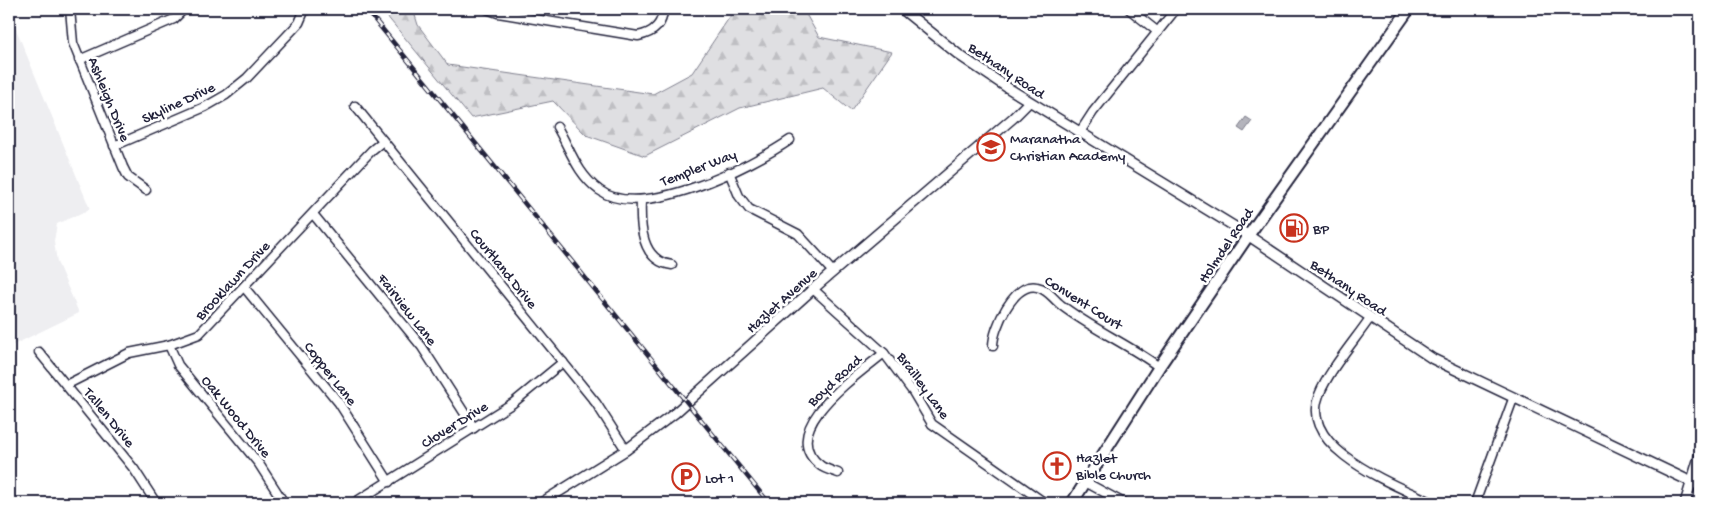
<svg xmlns="http://www.w3.org/2000/svg" width="1709" height="512" font-family="'Gochi Hand',sans-serif">
	<style>
		.built { fill: #eeeef1 }
		.forest { fill: url(#forest-firs); stroke: #80808e }
		.water { fill: #b4b4bc; stroke: #7a7a88 }
		.lines { fill: none; stroke-linecap: round; stroke-linejoin: round }
		.minor-casing { stroke: #22223b; stroke-width: 11 }
		.tertiary-casing { stroke: #22223b; stroke-width: 12 }
		.secondary-casing { stroke: #22223b; stroke-width: 14 }
		.minor { stroke: #fff; stroke-width: 8 }
		.tertiary { stroke: #fff; stroke-width: 9 }
		.secondary { stroke: #fff; stroke-width: 10 }
		.rail-casing { stroke: #22223b; stroke-width: 4.5 }
		.rail { stroke: #fff; stroke-width: 2.5; stroke-dasharray: 8; stroke-linecap: butt }
		.labels { text-anchor: middle; stroke-width: 5; stroke-linejoin: round; paint-order: stroke }
		.street-label { font-size: 15px; fill: #22223b; stroke: #fff }
		.poi-label { font-size: 15px; fill: #22223b; stroke: #fff; text-anchor: start }
	</style>
	<defs>
		<pattern id="forest-firs" width="22" height="20" patternUnits="userSpaceOnUse" patternTransform="scale(1.25)"><rect width="22" height="20" fill="#dfdfe2"/><path d="M5 1l3.5 6h-7zM16 11l3.5 6h-7z" fill="#bfbfc3"/></pattern>
	</defs>
	<rect width="100%" height="100%" fill="#fff"/>
	<filter id="ink" filterUnits="userSpaceOnUse"><feTurbulence type="fractalNoise" baseFrequency=".02" numOctaves="2"/><feDisplacementMap in="SourceGraphic" scale="10" xChannelSelector="R" yChannelSelector="G"/><feConvolveMatrix kernelMatrix="1 2 1 2 8 2 1 2 1" color-interpolation-filters="sRGB"/></filter>
	<g filter="url(#ink)">
		<polygon class="built" points="9,12 90,209 57,224 54,241 57,262 79,313 9,347"/>
		<polygon class="forest" points="381,9 413,9 418,25 448,65 653,94 692,73 735,9 803,9 819,37 892,52 851,111 823,88 740,108 645,156 586,135 553,101 471,118"/>
		<polygon class="water" points="1246,117 1252,121 1244,132 1238,128"/>
		<g class="lines">
			<g class="minor-casing">
				<g id="minor">
					<polyline points="70,9 73,43 123,167 128,177 146,190"/>
					<path d="M487 9 498 13 638 36C653 33 663 25 663 9"/>
					<polyline points="1129,9 1158,32"/>
					<polyline points="79,60 174,19 184,9"/>
					<polyline points="355,106 596,403 626,450"/>
					<path d="M557 127C570 149 577 174 599 190 641 222 752 166 790 140"/>
					<polyline points="1080,132 1093,112 1176,9"/>
					<polyline points="114,146 205,107 226,95 247,78 299,23 305,9"/>
					<polyline points="729,172 739,196 749,209 798,234 833,272"/>
					<path d="M641 201C640 225 641 261 672 265"/>
					<polyline points="313,214 422,347 474,428"/>
					<polyline points="244,287 339,403 389,482"/>
					<polyline points="813,289 884,353 913,392 932,424 1045,503"/>
					<path d="M1370 318C1355 340 1329 370 1319 395 1297 449 1396 485 1433 503"/>
					<polyline points="169,345 178,365 259,464 284,503"/>
					<path d="M993 346C993 328 1014 282 1037 287 1048 289 1053 299 1061 305 1092 329 1128 344 1159 367"/>
					<polyline points="39,352 134,469 156,503"/>
					<polyline points="66,385 129,353 169,345 199,334 372,150 383,141"/>
					<path d="M838 473C833 471 825 469 821 466 773 431 859 374 884 353"/>
					<polyline points="1087,483 1124,503"/>
					<polyline points="354,503 513,403 563,362"/>
					<polyline points="1475,503 1513,399"/>
				</g>
			</g>
			<g class="tertiary-casing">
				<g id="tertiary">
					<polyline points="902,9 959,55 1008,88 1237,228 1433,359 1700,486"/>
					<polyline points="541,503 626,450 675,413 813,289 1013,118 1029,102"/>
					<polyline points="1685,503 1700,454"/>
				</g>
			</g>
			<g class="secondary-casing">
				<polyline id="secondary" points="1072,503 1159,367 1248,236 1409,9"/>
			</g>
			<use href="#minor" class="minor"/>
			<use href="#tertiary" class="tertiary"/>
			<use href="#secondary" class="secondary"/>
			<g class="rail-casing">
				<polyline id="rail" points="366,9 769,503"/>
			</g>
			<use href="#rail" class="rail"/>
		</g>
	</g>
	<defs>
		<g id="school-ring" transform="scale(1.4375)"><circle r="9.5" fill="#fff" stroke="#c8321e" stroke-width="1.5"/><path d="M0-5L7-2L0 1L-7-2ZM-4 1L0 2.5L4 1V4Q0 6-4 4Z" fill="#c8321e"/></g>
		<g id="fuel-ring" transform="scale(1.4375)"><circle r="9.5" fill="#fff" stroke="#c8321e" stroke-width="1.5"/><path d="M-5.5-6h7V0h2V4h1.3V-2.5L3-4.5l.8-.8L6-3V5H2.5V1h-1V6h-7ZM-4.2-4.7v3.2H.2V-4.7Z" fill="#c8321e"/></g>
		<g id="church-ring" transform="scale(1.4375)"><circle r="9.5" fill="#fff" stroke="#c8321e" stroke-width="1.5"/><path d="M-1.2-6h2.4v3.5h3.3v2.4h-3.3V6h-2.4V-.1h-3.3v-2.4h3.3Z" fill="#c8321e"/></g>
		<g id="parking-ring" transform="scale(1.4375)"><circle r="9.5" fill="#fff" stroke="#c8321e" stroke-width="1.5"/><path d="M-3.5-5.5H1a3.5 3.5 0 0 1 0 7H-1V5.5H-3.5ZM-1-3.4V-.6H.8a1.4 1.4 0 0 0 0-2.8Z" fill="#c8321e"/></g>
	</defs>
	<g fill-rule="evenodd">
		<use href="#school-ring" x="991" y="147"/>
		<use href="#fuel-ring" x="1294" y="228"/>
		<use href="#church-ring" x="1057" y="466"/>
		<use href="#parking-ring" x="686" y="477"/>
	</g>
	<g class="labels">
		<g class="street-label">
			<text transform="translate(1007 70) rotate(34)" y="5">Bethany Road</text>
			<text transform="translate(110 99) rotate(68)" y="5">Ashleigh Drive</text>
			<text transform="translate(178 102) rotate(-25)" y="5">Skyline Drive</text>
			<text transform="translate(698 167) rotate(-21)" y="5">Templer Way</text>
			<text transform="translate(1225 245) rotate(-56)" y="5">Holmdel Road</text>
			<text transform="translate(504 268) rotate(51)" y="5">Courtland Drive</text>
			<text transform="translate(232 280) rotate(-47)" y="5">Brooklawn Drive</text>
			<text transform="translate(1349 287) rotate(34)" y="5">Bethany Road</text>
			<text transform="translate(781 300) rotate(-42)" y="5">Hazlet Avenue</text>
			<text transform="translate(1084 302) rotate(32)" y="5">Convent Court</text>
			<text transform="translate(408 309) rotate(52)" y="5">Fairview Lane</text>
			<text transform="translate(331 373) rotate(52)" y="5">Copper Lane</text>
			<text transform="translate(834 380) rotate(-43)" y="5">Boyd Road</text>
			<text transform="translate(924 385) rotate(54)" y="5">Brailley Lane</text>
			<text transform="translate(237 416) rotate(51)" y="5">Oak Wood Drive</text>
			<text transform="translate(110 417) rotate(51)" y="5">Tallen Drive</text>
			<text transform="translate(454 424) rotate(-32)" y="5">Clover Drive</text>
		</g>
		<g class="poi-label">
			<text x="1010" y="143">Maranatha<tspan x="1010" dy="17">Christian Academy</tspan></text>
			<text x="1313" y="233">BP</text>
			<text x="1076" y="462">Hazlet<tspan x="1076" dy="17">Bible Church</tspan></text>
			<text x="705" y="482">Lot 1</text>
		</g>
	</g>
	<rect width="1709" height="512" fill="none" stroke="#fff" stroke-width="30"/>
	<rect x="15" y="15" width="1679" height="482" fill="none" stroke="#22223b" stroke-width="2" filter="url(#ink)"/>
</svg>
